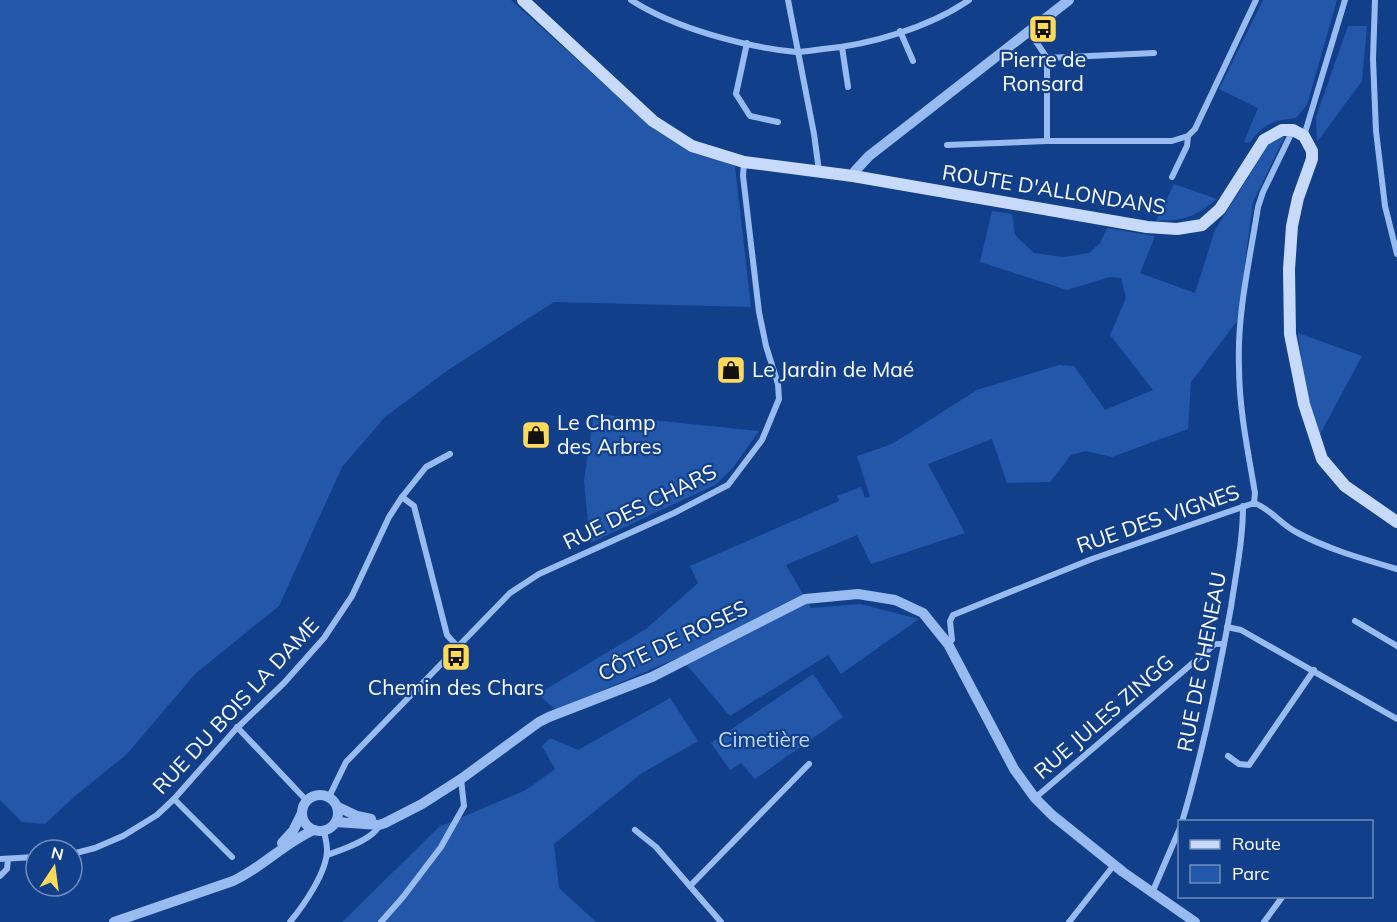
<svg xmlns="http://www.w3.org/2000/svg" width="1397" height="922" font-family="Mulish,sans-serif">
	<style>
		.green { fill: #2357aa }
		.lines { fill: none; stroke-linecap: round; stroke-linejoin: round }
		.minor { stroke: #98bbf1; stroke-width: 6 }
		.tertiary { stroke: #98bbf1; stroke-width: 10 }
		.secondary { stroke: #c7dafc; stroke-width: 12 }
		.labels { text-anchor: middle; stroke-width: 4.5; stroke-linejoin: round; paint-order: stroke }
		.poi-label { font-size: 21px; fill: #fff; stroke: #123f8a }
		.street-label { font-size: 21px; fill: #fff; stroke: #123f8a }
		.park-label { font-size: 21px; fill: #bfd7fc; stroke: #123f8a }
	</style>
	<rect width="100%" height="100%" fill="#123f8a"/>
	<g class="green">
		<polygon points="0,0 511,0 654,129 682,146 735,166 751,307 554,302 448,370 385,417 342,467 279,606 195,674 127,754 74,797 45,824 22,822 0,800"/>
		<path d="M1263 0H1337L1307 105 1296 118C1271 121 1265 123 1249 143L1244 142 1258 108 1219 89Z"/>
		<polygon points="1348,26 1367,26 1362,81 1317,142 1316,117"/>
		<polygon points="1285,136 1253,202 1237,321 1191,382 1188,429 1112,457 1086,451 1071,455 1050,482 1007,483 992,439 928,464 965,533 871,564 857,535 786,565 811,608 860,604 919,619 841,674 828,655 730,716 680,657 556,710 538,694 646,629 698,583 690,566 839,501 837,496 861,487 865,498 870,497 857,456 892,444 977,390 1059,365 1074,366 1105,410 1153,390 1110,335 1126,298 1121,278 1110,277 1067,290 980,262 992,211 1012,214 1015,235 1034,253 1063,257 1089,253 1100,243 1107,228 1155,236 1140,273 1195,293 1215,230 1269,144"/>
		<path d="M1174 184 1217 199C1193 218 1186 220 1156 221Z"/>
		<polygon points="1298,333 1362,356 1319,436 1306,392"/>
		<polygon points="594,414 759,431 732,469 715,485 590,543 584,480"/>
		<polygon points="813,674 843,717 755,779 741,763 730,770 711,743"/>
		<polygon points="670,698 698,741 642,773 554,844 559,888 596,922 342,922 439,827 526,790 555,769 542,746 550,738 578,750"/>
	</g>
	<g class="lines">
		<g class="minor">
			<path d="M631 0C674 28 745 47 796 52 805 52 814 50 823 49 870 45 930 27 969 0"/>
			<polyline points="788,0 814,134 819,171"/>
			<polyline points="1375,0 1373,59 1376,131 1385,206 1397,254"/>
			<polyline points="900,31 913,61"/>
			<polyline points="1029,31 1047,58 1047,141"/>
			<polyline points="747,43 736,94 750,116 778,122"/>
			<polyline points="842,47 848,87"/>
			<polyline points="1047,58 1154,53"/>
			<polyline points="1304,136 1345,0"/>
			<polyline points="947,145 1047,141 1172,141 1188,136"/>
			<polyline points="1172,177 1187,146 1188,136 1195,129 1256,0"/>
			<polyline points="402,497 414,506 447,635 457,646"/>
			<path d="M1254 503 1255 493C1248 451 1239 409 1239 366 1237 313 1250 259 1258 207L1263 192 1293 130"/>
			<polyline points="1355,621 1397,646"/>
			<polyline points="1227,627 1241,630 1397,719"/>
			<path d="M948 644 952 640 950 621 953 615 1092 559 1254 503C1270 508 1280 524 1296 532 1327 549 1363 559 1397 569"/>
			<polyline points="237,727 307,801"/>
			<polyline points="1228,756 1239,764 1249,765 1314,670"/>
			<polyline points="329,797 346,762 510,593 539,574 674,513 728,485 762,440 779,399 778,384 766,346 759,312 743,176 744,162"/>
			<polyline points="1035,798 1215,644 1224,644"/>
			<polyline points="174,799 232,857"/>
			<path d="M1182 822C1203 751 1218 679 1231 607 1236 573 1243 540 1243 506"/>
			<polyline points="635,830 656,847 721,922"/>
			<polyline points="72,854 95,848 123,836 157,815 174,799 235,730 284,683 324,638 352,596 389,517 402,497 426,467 450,454"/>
			<path d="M327 855C341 850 375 839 379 825"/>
			<polyline points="0,859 36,857"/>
			<polyline points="0,876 7,869 8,859"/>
			<polyline points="690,886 809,764"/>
			<polyline points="1152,893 1180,828"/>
			<path d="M290 922C304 905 327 872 327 850 327 843 325 837 324 831"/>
			<polyline points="381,922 403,897 441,847 464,806 461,779"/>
			<polyline points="1069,922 1114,865"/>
			<polyline points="1264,922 1283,896"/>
		</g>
		<g class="tertiary">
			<polyline points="853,176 855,171 869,156 1069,0"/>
			<circle cx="320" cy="813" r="18"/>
			<polyline points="338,807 357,816 371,819"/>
			<polyline points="336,822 379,825 385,823 422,804 461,779 539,722 549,717 652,677 805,599 858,594 895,600 923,613 948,644 1014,769 1035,798 1052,815 1123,872 1195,922"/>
			<polyline points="282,843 293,831 302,813"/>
			<path d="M114 922 233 881C262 868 284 843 314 830"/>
		</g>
		<polyline class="secondary" points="523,0 653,121 692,146 744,162 853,176 1147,227 1177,229 1202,225 1220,209 1264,140 1282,130 1293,130 1304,136 1312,151 1312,159 1298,198 1292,226 1289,269 1290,334 1304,404 1322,459 1345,486 1397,522"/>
	</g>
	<defs>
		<g id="bus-square" transform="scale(1.5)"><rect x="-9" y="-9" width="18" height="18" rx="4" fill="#ffda58" stroke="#123f8a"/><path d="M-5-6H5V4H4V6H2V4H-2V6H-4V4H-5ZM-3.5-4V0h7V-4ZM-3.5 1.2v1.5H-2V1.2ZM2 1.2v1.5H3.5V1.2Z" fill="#111"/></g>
		<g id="shop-square" transform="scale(1.5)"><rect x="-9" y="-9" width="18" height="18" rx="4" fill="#ffda58" stroke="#123f8a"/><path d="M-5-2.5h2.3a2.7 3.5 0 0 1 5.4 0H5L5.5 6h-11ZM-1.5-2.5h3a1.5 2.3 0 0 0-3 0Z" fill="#111"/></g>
	</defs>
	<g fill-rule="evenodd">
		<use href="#bus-square" x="1043" y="29"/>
		<use href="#shop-square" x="731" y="370"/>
		<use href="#shop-square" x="536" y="435"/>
		<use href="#bus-square" x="456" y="657"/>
	</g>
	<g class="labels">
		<g class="poi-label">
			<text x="1043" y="67">Pierre de<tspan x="1043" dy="24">Ronsard</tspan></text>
			<text x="752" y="377" text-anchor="start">Le Jardin de Maé</text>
			<text x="557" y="430" text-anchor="start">Le Champ<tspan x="557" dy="24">des Arbres</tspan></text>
			<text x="456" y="695">Chemin des Chars</text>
		</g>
		<g class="street-label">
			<text transform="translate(1054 190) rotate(9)" y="7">ROUTE D'ALLONDANS</text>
			<text transform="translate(640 507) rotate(-26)" y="7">RUE DES CHARS</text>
			<text transform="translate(1158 519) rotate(-19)" y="7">RUE DES VIGNES</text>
			<text transform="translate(673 641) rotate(-25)" y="7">CÔTE DE ROSES</text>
			<text transform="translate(1202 662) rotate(-79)" y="7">RUE DE CHENEAU</text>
			<text transform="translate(236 706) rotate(-47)" y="7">RUE DU BOIS LA DAME</text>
			<text transform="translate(1104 717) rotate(-41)" y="7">RUE JULES ZINGG</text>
		</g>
		<g class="park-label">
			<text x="764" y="747">Cimetière</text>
		</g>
	</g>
	<rect x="1178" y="820" width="195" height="78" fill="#123f8a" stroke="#718cb9" stroke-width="1.5"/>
	<rect x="1190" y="840" width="30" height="9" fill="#c7dafc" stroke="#718cb9" stroke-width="1.5"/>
	<text x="1232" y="850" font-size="18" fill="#ffffff">Route</text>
	<rect x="1190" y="865" width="30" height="18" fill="#2357aa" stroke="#718cb9" stroke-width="1.5"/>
	<text x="1232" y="880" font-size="18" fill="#ffffff">Parc</text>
	<g transform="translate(54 868) rotate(13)"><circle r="28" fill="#123f8a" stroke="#718cb9" stroke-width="1.5"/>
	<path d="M0-4.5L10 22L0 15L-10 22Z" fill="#ffda58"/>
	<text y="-9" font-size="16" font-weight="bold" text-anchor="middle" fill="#ffffff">N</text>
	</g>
</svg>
